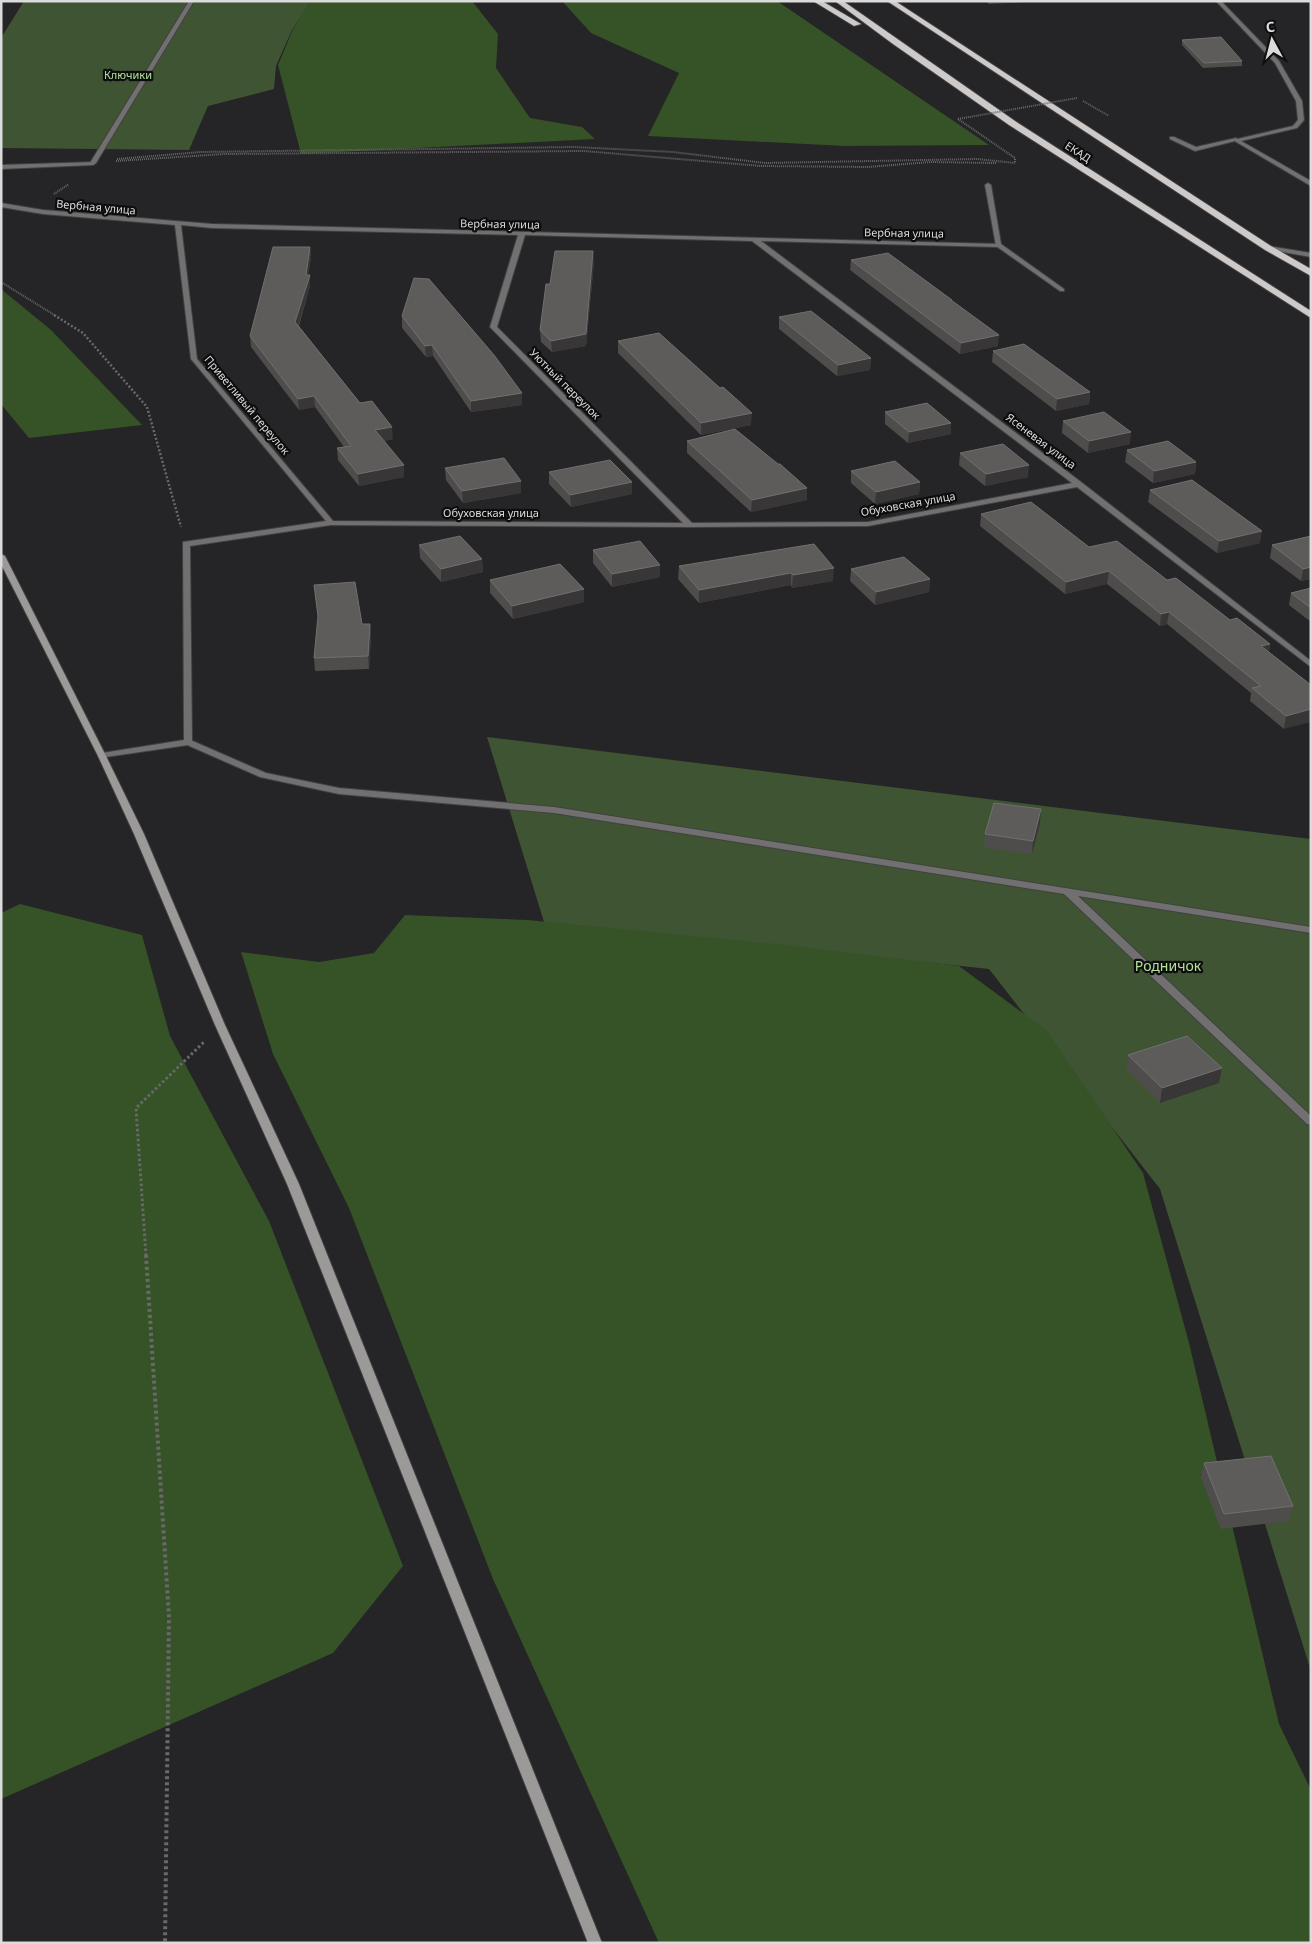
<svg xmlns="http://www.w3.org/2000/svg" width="1312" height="1944" font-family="'Noto Sans',sans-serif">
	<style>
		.green { fill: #3e5433 }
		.forest { fill: #365227 }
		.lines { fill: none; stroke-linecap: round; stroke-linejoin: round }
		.service-casing { stroke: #424143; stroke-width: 2 }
		.minor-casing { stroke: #424143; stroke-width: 2 }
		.secondary-casing { stroke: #424143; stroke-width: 2 }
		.trunk-casing { stroke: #424143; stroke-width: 2 }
		.path-far3 { stroke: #69686a; stroke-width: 2; stroke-dasharray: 1 1; stroke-linecap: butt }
		.path-far2 { stroke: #69686a; stroke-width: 2.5; stroke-dasharray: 2 2; stroke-linecap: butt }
		.path-far1 { stroke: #69686a; stroke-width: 3; stroke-dasharray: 2.5 2.5; stroke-linecap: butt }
		.path { stroke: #69686a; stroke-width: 4; stroke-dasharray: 3 3; stroke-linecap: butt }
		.service { fill: #716f6f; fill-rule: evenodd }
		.minor { fill: #716f6f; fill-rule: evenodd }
		.secondary { fill: #9c9a99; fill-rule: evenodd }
		.trunk { fill: #cecac9; fill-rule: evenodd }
		.path-bridge { stroke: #69686a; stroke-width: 2; stroke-dasharray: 1 1; stroke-linecap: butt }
		.wall { fill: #4f4d4b }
		.shaded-wall { fill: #383636 }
		.building { fill: #5e5c5b; stroke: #71706f }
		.labels { text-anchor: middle; stroke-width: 4.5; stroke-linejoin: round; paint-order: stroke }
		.far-park-label { font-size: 11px; fill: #b4e29c; stroke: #0e0d0e }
		.far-street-label { font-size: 11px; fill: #dbdbdc; stroke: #0e0d0e }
		.park-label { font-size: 14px; fill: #b4e29c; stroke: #0e0d0e }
	</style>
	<rect width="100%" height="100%" fill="#252426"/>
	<g class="green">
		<polygon points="24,1 311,1 292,30 276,66 274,89 208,106 189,150 1,148 1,38"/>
		<polygon points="487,737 1311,839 1311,1671 1160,1189 989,969 544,922"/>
	</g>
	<g class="forest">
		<polygon points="310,1 472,1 498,34 496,68 530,118 582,127 595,139 301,154 278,65 293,29"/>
		<polygon points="562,1 777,1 989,145 845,146 648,136 679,73 591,33"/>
		<polygon points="1,289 51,330 142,425 29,438 1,404"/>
		<polygon points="20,904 142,935 170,1036 269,1221 403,1566 333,1653 1,1799 1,913"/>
		<polygon points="405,915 528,920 785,945 959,966 1047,1031 1143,1173 1189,1343 1279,1724 1311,1790 1311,1943 659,1943 493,1579 349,1208 273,1054 241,952 319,962 374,953"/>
	</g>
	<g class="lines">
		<g class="service-casing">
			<g id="service">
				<polygon points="189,1 194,1 96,163 91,164 90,163"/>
				<polygon points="1170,137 1174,137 1196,147 1236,138 1239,140 1195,151 1170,139"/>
				<polygon points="988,183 991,185 1001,244 1064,289 1064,291 1060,291 996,246 985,185"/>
				<polygon points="1268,246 1311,253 1311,257 1266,249 1266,247"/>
				<polygon points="188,739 266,773 339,788 554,807 1311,927 1311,933 1078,896 1311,1116 1311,1125 1307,1124 1064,894 554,813 339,794 260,777 185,744 184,742"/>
			</g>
		</g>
		<g class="minor-casing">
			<g id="minor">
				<polygon points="1216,1 1221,1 1279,61 1302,101 1304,120 1297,128 1241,141 1311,181 1311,186 1233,140 1293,126 1298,120 1296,101 1275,63"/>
				<polygon points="95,162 96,163 93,165 1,169 1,165"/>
				<path d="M1 203 43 210 212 224 1000 244V246L998 247 761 241 1081 482 1311 661V667L1077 487 868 526 690 527 331 525 190 546 192 742 188 745 99 758 98 756 102 753 184 740 183 542 326 521 191 359 175 225 43 214 1 207ZM181 225 212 228 518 235 490 327 683 523 333 521 197 359ZM525 235 752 241 1072 483 868 522 692 523 497 327Z"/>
			</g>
		</g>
		<g class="secondary-casing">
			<polygon id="secondary" points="1,554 5,556 106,756 144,834 225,1025 299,1184 602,1943 588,1943 287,1184 215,1025 134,834 98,756 1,564"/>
		</g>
		<g class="trunk-casing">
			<g id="trunk">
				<polygon points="813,1 822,1 861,24 854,26"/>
				<polygon points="835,1 843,1 1015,121 1311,311 1311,318 1009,125 893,44"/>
				<polygon points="887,1 895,1 1271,246 1311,269 1311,276 1265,250"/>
			</g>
		</g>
		<g class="path-far3">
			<polyline points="1083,101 1109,116"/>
			<polyline points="958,119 1015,158 1015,163"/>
			<polyline points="117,159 201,152 575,147 673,152 765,163 977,159 1015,163"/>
			<polyline points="116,161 224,154 584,151 761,166 868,167 930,162 996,163"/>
			<polyline points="54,194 69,184"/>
			<polyline points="1,282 56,316"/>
		</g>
		<polyline class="path-far2" points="54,315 83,333 147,407 181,527"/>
		<polyline class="path-far1" points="146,1256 136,1108 205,1041"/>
		<polyline class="path" points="146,1255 169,1617 165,1943"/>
		<use href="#service" class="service"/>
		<use href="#minor" class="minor"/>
		<use href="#secondary" class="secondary"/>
		<use href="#trunk" class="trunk"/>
		<polyline class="path-bridge" points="958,119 1077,98"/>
	</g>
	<g class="wall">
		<polygon points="986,1 1043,1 989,4"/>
		<polygon points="1182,40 1242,61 1242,66 1203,68 1182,45"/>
		<polygon points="310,247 311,258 308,275 310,286 299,326 360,403 393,439 384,441 404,465 404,477 359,486 338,460 337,448 344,447 315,407 299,410 251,347 250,336"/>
		<polygon points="851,260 952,300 952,301 998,346 960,354 850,270"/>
		<polygon points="594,262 586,346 552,352 541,342 540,330 550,284"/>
		<polygon points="402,316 522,405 471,412 433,356 426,357 402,328"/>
		<polygon points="779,317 871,358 870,370 837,376 779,329"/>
		<polygon points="618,341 720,388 751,425 701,435 618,353"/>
		<polygon points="993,351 1090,392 1089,404 1056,411 992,362"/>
		<polygon points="885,412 951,423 951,434 908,443 885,424"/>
		<polygon points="1063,421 1130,444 1088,453 1062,433"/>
		<polygon points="687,441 807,500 751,512 687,453"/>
		<polygon points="1127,450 1196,462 1195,474 1153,483 1125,462"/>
		<polygon points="960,453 1028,477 985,486 959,465"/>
		<polygon points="445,468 521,481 521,493 463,503 446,480"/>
		<polygon points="851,471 920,482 919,494 875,504 851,483"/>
		<polygon points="549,472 632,482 632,494 571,507 549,484"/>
		<polygon points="1150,490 1260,543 1217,553 1148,502"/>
		<polygon points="981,514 1089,547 1167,580 1230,620 1270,644 1269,652 1311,685 1284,729 1250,701 1251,693 1167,624 1160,626 1107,584 1065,594 980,526"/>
		<polygon points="1311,536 1311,579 1301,581 1270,558 1272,545"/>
		<polygon points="814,544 833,581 792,588 791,585 699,603 678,579 679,566"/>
		<polygon points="419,545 482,559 483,572 441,582 420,558"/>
		<polygon points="593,550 660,577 612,587 593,563"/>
		<polygon points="851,569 930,579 929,592 875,605 850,581"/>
		<polygon points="490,580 584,602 513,619 490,593"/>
		<polygon points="314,585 362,624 370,624 371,637 369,669 315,671 314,658 318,618"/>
		<polygon points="1311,588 1311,622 1289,605 1291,593"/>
		<polygon points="1040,823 1032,854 984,848 985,834"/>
		<polygon points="1128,1055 1222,1068 1219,1083 1160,1103 1126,1069"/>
		<polygon points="1204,1463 1293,1506 1289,1521 1221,1529 1201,1478"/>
	</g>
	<g class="shaded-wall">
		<polygon points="310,247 311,258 307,283 310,275 310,286 296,333 295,322 306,275"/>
		<polygon points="593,251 594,262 586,346 552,352 551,341"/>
		<polygon points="999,335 998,346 960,354 961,343"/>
		<polygon points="432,345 433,356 426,357 425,346"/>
		<polygon points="871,358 870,370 837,376 838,365"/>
		<polygon points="1090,392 1089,404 1056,411 1057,399"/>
		<polygon points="522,393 522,405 471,412 471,401"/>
		<polygon points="314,396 315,407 299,410 298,399"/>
		<polygon points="752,413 751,425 701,435 701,423"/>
		<polygon points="951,423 951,434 908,443 909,432"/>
		<polygon points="392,427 393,439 376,442 375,430"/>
		<polygon points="1131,432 1130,444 1088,453 1089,441"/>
		<polygon points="1196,462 1195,474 1153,483 1154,471"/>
		<polygon points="404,465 404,477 359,486 358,474"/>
		<polygon points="1029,465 1028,477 985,486 986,474"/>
		<polygon points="521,481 521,493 463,503 462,491"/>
		<polygon points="632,482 632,494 571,507 570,495"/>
		<polygon points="920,482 919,494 875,504 876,492"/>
		<polygon points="807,488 807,500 751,512 752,500"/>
		<polygon points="1262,531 1260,543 1217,553 1219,541"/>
		<polygon points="482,559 483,572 441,582 441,569"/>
		<polygon points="660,565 660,577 612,587 612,574"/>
		<polygon points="1311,567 1311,579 1301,581 1303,569"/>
		<polygon points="834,568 833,581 792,588 793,575"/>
		<polygon points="1109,571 1107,584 1065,594 1066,582"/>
		<polygon points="791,573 791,585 699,603 699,590"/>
		<polygon points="930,579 929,592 875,605 876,592"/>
		<polygon points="584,589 584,602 513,619 512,606"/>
		<polygon points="1169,612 1167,624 1160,626 1161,614"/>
		<polygon points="370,624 371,637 369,669 368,656"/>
		<polygon points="1270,644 1268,657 1261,646"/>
		<polygon points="1311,709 1311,722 1284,729 1286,716"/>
		<polygon points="1041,809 1040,823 1032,854 1033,841"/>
		<polygon points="1222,1068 1219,1083 1160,1103 1162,1088"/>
	</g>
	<g class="building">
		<polygon points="1221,37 1242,61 1204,63 1182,40"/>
		<polygon points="273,247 310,247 306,275 310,275 295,322 360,403 372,401 392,427 375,430 404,465 358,474 337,448 351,446 314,396 298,399 250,336"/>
		<polygon points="555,251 593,251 586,334 551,341 540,330 546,284 550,284"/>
		<polygon points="888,253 952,300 951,300 999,335 961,343 851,260"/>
		<polygon points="414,278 429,279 494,355 522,393 471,401 432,345 425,346 402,316"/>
		<polygon points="811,311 871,358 838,365 779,317"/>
		<polygon points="659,333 720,388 723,387 752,413 701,423 618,341"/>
		<polygon points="1024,344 1090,392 1057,399 993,351"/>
		<polygon points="927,403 951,423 909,432 885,412"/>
		<polygon points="1104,412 1131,432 1089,441 1063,421"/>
		<polygon points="735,429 778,464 780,464 807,488 752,500 687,441"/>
		<polygon points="1168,441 1196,462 1154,471 1127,450"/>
		<polygon points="1003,444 1029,465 986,474 960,453"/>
		<polygon points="504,458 521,481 462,491 445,468"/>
		<polygon points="610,460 632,482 570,495 549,472"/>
		<polygon points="895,461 920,482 876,492 851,471"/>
		<polygon points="1192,480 1262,531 1219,541 1150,490"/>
		<polygon points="1031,502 1089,547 1117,541 1167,580 1176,578 1230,620 1237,618 1270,644 1261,646 1311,685 1311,709 1286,716 1252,688 1261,686 1169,612 1161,614 1109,571 1066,582 981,514"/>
		<polygon points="460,536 482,559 441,569 419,545"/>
		<polygon points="1311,536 1311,567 1303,569 1272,545"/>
		<polygon points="640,541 660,565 612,574 593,550"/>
		<polygon points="814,544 834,568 793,575 791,573 699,590 679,566"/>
		<polygon points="904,557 930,579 876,592 851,569"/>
		<polygon points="560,564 584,589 512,606 490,580"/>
		<polygon points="355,582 362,624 370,624 368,656 314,658 318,616 314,585"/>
		<polygon points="1311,588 1311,608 1291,593"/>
		<polygon points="994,803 1041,809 1033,841 985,834"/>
		<polygon points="1187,1036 1222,1068 1162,1088 1128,1055"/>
		<polygon points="1271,1456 1293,1506 1224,1514 1204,1463"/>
	</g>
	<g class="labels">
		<g class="far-park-label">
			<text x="128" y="79">Ключики</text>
		</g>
		<g class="far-street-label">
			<text transform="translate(1078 152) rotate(33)" y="4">ЕКАД</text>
			<text transform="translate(96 207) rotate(5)" y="4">Вербная улица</text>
			<text transform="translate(500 224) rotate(1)" y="4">Вербная улица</text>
			<text transform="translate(904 233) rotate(1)" y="4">Вербная улица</text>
			<text transform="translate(565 384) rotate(45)" y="4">Уютный переулок</text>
			<text transform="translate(247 405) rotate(50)" y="4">Приветливый переулок</text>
			<text transform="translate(1041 441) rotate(37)" y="4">Ясеневая улица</text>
			<text transform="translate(908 504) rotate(-10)" y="4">Обуховская улица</text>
			<text x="491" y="517">Обуховская улица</text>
		</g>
		<g class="park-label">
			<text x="1168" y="971">Родничок</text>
		</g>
	</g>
	<rect width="1312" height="1944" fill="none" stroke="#dbdbdc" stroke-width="5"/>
	<g transform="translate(1272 40) rotate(353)" stroke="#0e0d0e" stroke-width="4" paint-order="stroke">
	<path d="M0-4L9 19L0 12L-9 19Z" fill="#dbdbdc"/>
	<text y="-8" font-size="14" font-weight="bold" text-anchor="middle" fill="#dbdbdc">С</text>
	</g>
</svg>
